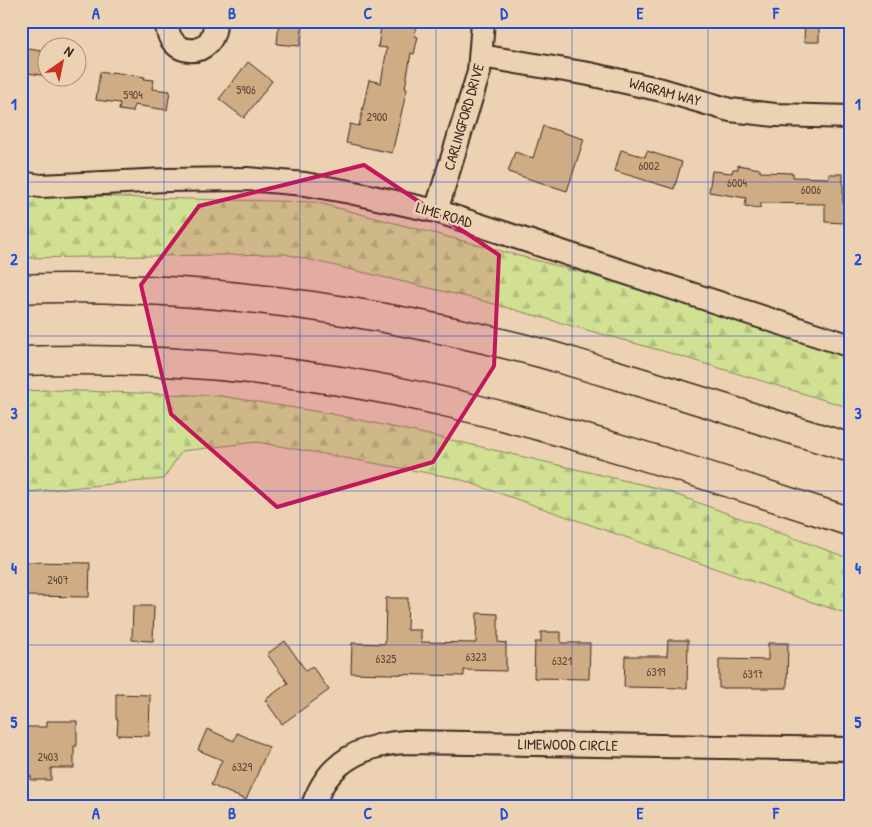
<svg xmlns="http://www.w3.org/2000/svg" width="872" height="827" font-family="'Patrick Hand',sans-serif">
	<style>
		.forest { fill: url(#forest-firs); stroke: #868558 }
		.building { fill: #d0ac85; stroke: #3b2a1e }
		.lines { fill: none; stroke-linecap: round; stroke-linejoin: round }
		.street-casing { stroke: #3b2a1e; stroke-width: 26 }
		.highway-casing { stroke: #3b2a1e; stroke-width: 31 }
		.street { stroke: #ecd1b3; stroke-width: 22 }
		.highway { stroke: #ecd1b3; stroke-width: 28 }
		.marked { fill: #c2185b; fill-opacity: 0.2; stroke: #c2185b; stroke-width: 4; stroke-linejoin: round }
		.grid { fill: none; stroke: #1d4ed8; stroke-width: 1; stroke-opacity: 0.55 }
		.labels { text-anchor: middle; stroke-width: 5; stroke-linejoin: round; paint-order: stroke }
		.number-label { font-size: 12px; fill: #604a38 }
		.street-label { font-size: 15px; fill: #3b2a1e; stroke: #ecd1b3 }
		.neatline { fill: none; stroke: #1d4ed8; stroke-width: 2 }
		.grid-label { font-size: 16px; text-anchor: middle; font-weight: bold; fill: #1d4ed8 }
	</style>
	<defs>
		<pattern id="forest-firs" width="22" height="20" patternUnits="userSpaceOnUse" patternTransform="scale(1.25)"><rect width="22" height="20" fill="#d1e093"/><path d="M5 1l3.5 6h-7zM16 11l3.5 6h-7z" fill="#b4c07e"/></pattern>
	</defs>
	<rect width="100%" height="100%" fill="#ecd1b3"/>
	<filter id="ink" filterUnits="userSpaceOnUse"><feTurbulence type="fractalNoise" baseFrequency=".02" numOctaves="2"/><feDisplacementMap in="SourceGraphic" scale="10" xChannelSelector="R" yChannelSelector="G"/><feConvolveMatrix kernelMatrix="1 2 1 2 8 2 1 2 1" color-interpolation-filters="sRGB"/></filter>
	<g filter="url(#ink)">
		<g class="forest">
			<polygon points="21,193 147,198 315,202 588,274 851,356 851,408 673,354 476,299 285,254 21,258"/>
			<polygon points="52,390 221,396 332,414 434,436 661,489 851,559 851,615 797,597 456,478 257,442 182,451 163,479 27,492 21,494 21,391"/>
		</g>
		<g class="building">
			<polygon points="279,21 303,21 300,46 277,44"/>
			<polygon points="391,21 414,21 413,24 417,25 415,36 418,37 414,54 411,53 405,88 407,89 392,153 346,143 350,124 359,126 369,80 381,83 387,48 378,47 381,27 390,29"/>
			<polygon points="805,21 819,21 819,42 804,42"/>
			<polygon points="22,48 48,52 48,76 21,72"/>
			<polygon points="248,62 272,81 244,118 219,99"/>
			<polygon points="100,72 111,74 111,72 145,77 144,79 154,80 152,89 170,91 167,110 134,105 133,112 119,110 120,103 96,100"/>
			<polygon points="543,126 584,139 567,191 508,172 515,152 533,158"/>
			<polygon points="621,150 645,157 647,151 682,162 674,189 615,171"/>
			<polygon points="738,165 760,169 760,172 793,173 793,177 829,178 829,174 843,174 843,203 845,203 845,223 825,222 825,204 761,203 760,208 745,206 746,198 709,192 712,171 732,173 733,169 738,169"/>
			<polygon points="26,562 90,563 89,597 25,596"/>
			<polygon points="386,598 408,598 407,630 421,630 421,642 476,643 477,613 498,614 498,642 506,643 506,671 464,670 464,676 351,673 352,643 385,644"/>
			<polygon points="133,606 154,606 153,641 132,640"/>
			<polygon points="541,632 561,632 561,643 590,643 589,679 534,678 535,642 541,642"/>
			<polygon points="668,640 688,640 687,688 624,687 625,656 667,656"/>
			<polygon points="285,641 306,671 312,666 329,690 282,724 265,700 288,683 267,654"/>
			<polygon points="768,643 788,643 787,688 719,688 719,659 768,660"/>
			<polygon points="116,694 150,695 149,736 117,735 118,719 116,719"/>
			<polygon points="47,721 77,721 77,746 74,746 74,768 51,768 51,780 31,780 31,776 21,776 21,727 47,727"/>
			<polygon points="207,729 234,741 237,733 269,747 246,800 211,785 222,760 198,750"/>
		</g>
		<g class="lines">
			<g class="street-casing">
				<g id="street">
					<path d="M167 21C165 59 216 61 215 21"/>
					<polyline points="481,56 589,74 662,90 730,110 775,115 851,117"/>
					<polyline points="21,183 41,186 166,180 247,179 305,184 350,192 436,211 851,346"/>
					<polyline points="436,211 479,72 483,21"/>
					<path d="M313 806C315 798 319 791 323 784 341 755 373 744 405 742L851 749"/>
				</g>
			</g>
			<g class="highway-casing">
				<g id="highway">
					<path d="M21 289C63 287 104 288 145 290 279 296 411 319 541 353 563 359 584 366 606 372 688 396 769 423 851 448"/>
					<path d="M21 361C162 356 304 369 441 401 580 433 715 478 851 522"/>
				</g>
			</g>
			<use href="#street" class="street"/>
			<use href="#highway" class="highway"/>
		</g>
	</g>
	<path class="marked" d="M364 165 499 255 494 366 433 462 277 507 171 414 141 285 199 206Z"/>
	<path class="grid" d="M164 21V806M300 21V806M436 21V806M572 21V806M708 21V806M21 182H851M21 336H851M21 491H851M21 645H851"/>
	<g class="labels">
		<g class="number-label">
			<text x="246" y="94">5906</text>
			<text x="133" y="99">5904</text>
			<text x="377" y="121">2900</text>
			<text x="649" y="170">6002</text>
			<text x="737" y="187">6004</text>
			<text x="811" y="194">6006</text>
			<text x="58" y="584">2407</text>
			<text x="476" y="661">6323</text>
			<text x="386" y="663">6325</text>
			<text x="562" y="665">6321</text>
			<text x="656" y="676">6319</text>
			<text x="753" y="678">6317</text>
			<text x="48" y="761">2403</text>
			<text x="242" y="771">6329</text>
		</g>
		<g class="street-label">
			<text transform="translate(665 92) rotate(15)" y="5">WAGRAM WAY</text>
			<text transform="translate(464 117) rotate(-74)" y="5">CARLINGFORD DRIVE</text>
			<text transform="translate(444 215) rotate(16)" y="5">LIME ROAD</text>
			<text transform="translate(568 745) rotate(1)" y="5">LIMEWOOD CIRCLE</text>
		</g>
	</g>
	<rect width="872" height="827" fill="none" stroke="#ecd1b3" stroke-width="55"/>
	<g transform="translate(62 62) rotate(33)"><circle r="24" fill="#ecd1b3" stroke="#a58e77"/>
	<path d="M0-4L9 19L0 12L-9 19Z" fill="#c8321e"/>
	<text y="-8" font-size="14" font-weight="bold" text-anchor="middle" fill="#3b2a1e">N</text>
	</g>
	<rect x="28" y="28" width="816" height="772" class="neatline"/>
	<g class="grid-label">
		<text x="96" y="19">A</text>
		<text x="232" y="19">B</text>
		<text x="368" y="19">C</text>
		<text x="504" y="19">D</text>
		<text x="640" y="19">E</text>
		<text x="776" y="19">F</text>
		<text x="14" y="110">1</text>
		<text x="858" y="110">1</text>
		<text x="14" y="265">2</text>
		<text x="858" y="265">2</text>
		<text x="14" y="419">3</text>
		<text x="858" y="419">3</text>
		<text x="14" y="574">4</text>
		<text x="858" y="574">4</text>
		<text x="14" y="728">5</text>
		<text x="858" y="728">5</text>
		<text x="96" y="819">A</text>
		<text x="232" y="819">B</text>
		<text x="368" y="819">C</text>
		<text x="504" y="819">D</text>
		<text x="640" y="819">E</text>
		<text x="776" y="819">F</text>
	</g>
</svg>
